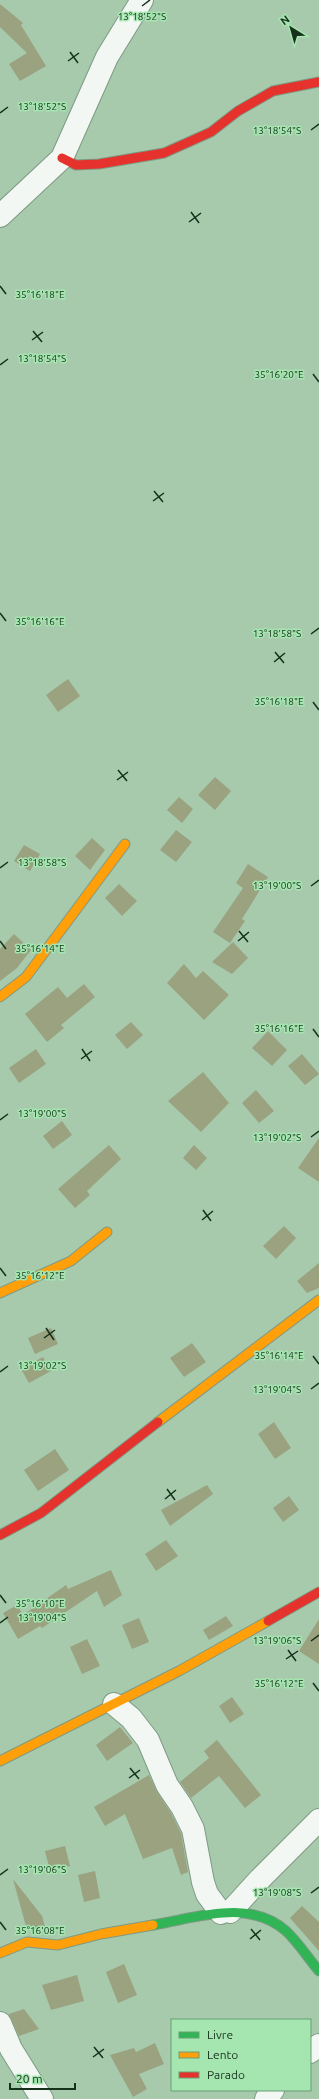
<svg xmlns="http://www.w3.org/2000/svg" width="319" height="2099" font-family="Ubuntu,sans-serif">
	<style>
		.building { fill: #9aa280 }
		.lines { fill: none; stroke-linecap: round; stroke-linejoin: round }
		.street-casing { stroke: #7e9a83; stroke-width: 24 }
		.fast-casing { stroke: #7e9a83; stroke-width: 11 }
		.slow-casing { stroke: #7e9a83; stroke-width: 11 }
		.jam-casing { stroke: #7e9a83; stroke-width: 11 }
		.street { stroke: #f2f7f3; stroke-width: 22 }
		.fast { stroke: #30b455; stroke-width: 9 }
		.slow { stroke: #ff9f0a; stroke-width: 9 }
		.jam { stroke: #e5322d; stroke-width: 9 }
		.ticks { fill: none; stroke: #15301b; stroke-width: 1.5 }
		.ticks-label { font-size: 10px; text-anchor: middle; fill: #15301b; stroke: #a5e6b0; stroke-width: 3; stroke-linejoin: round; paint-order: stroke }
	</style>
	<rect width="100%" height="100%" fill="#a7caad"/>
	<g class="building">
		<polygon points="0,4 23,23 21,25 46,66 20,81 9,64 27,53 0,27"/>
		<polygon points="68,679 80,696 58,712 46,695"/>
		<polygon points="215,777 231,791 215,810 198,795"/>
		<polygon points="179,797 193,809 182,823 167,810"/>
		<polygon points="176,830 192,842 176,862 160,850"/>
		<polygon points="92,838 105,850 90,870 75,856"/>
		<polygon points="24,845 40,854 30,871 14,861"/>
		<polygon points="248,864 268,877 242,919 245,921 230,943 213,932 243,888 236,883"/>
		<polygon points="119,884 137,901 122,916 105,898"/>
		<polygon points="14,934 31,950 17,968 0,981 0,949"/>
		<polygon points="233,942 248,958 232,974 212,962"/>
		<polygon points="184,964 196,978 203,971 229,995 204,1020 167,983"/>
		<polygon points="84,984 95,997 61,1025 64,1028 47,1042 25,1014 58,987 67,998"/>
		<polygon points="131,1022 143,1035 127,1049 115,1035"/>
		<polygon points="268,1031 287,1050 272,1066 252,1048"/>
		<polygon points="36,1049 46,1064 19,1083 9,1068"/>
		<polygon points="302,1054 319,1074 305,1085 288,1066"/>
		<polygon points="203,1072 229,1103 201,1132 168,1101"/>
		<polygon points="256,1090 274,1111 259,1123 242,1103"/>
		<polygon points="62,1121 72,1135 53,1149 43,1136"/>
		<polygon points="319,1138 319,1182 298,1168"/>
		<polygon points="109,1145 121,1159 87,1191 90,1195 75,1208 58,1189"/>
		<polygon points="194,1145 207,1158 196,1170 183,1158"/>
		<polygon points="284,1226 296,1238 276,1259 263,1246"/>
		<polygon points="319,1263 319,1288 307,1293 297,1281"/>
		<polygon points="51,1328 58,1344 35,1354 28,1338"/>
		<polygon points="192,1343 206,1362 184,1377 170,1358"/>
		<polygon points="43,1357 51,1371 29,1383 21,1369"/>
		<polygon points="274,1422 291,1448 275,1459 258,1434"/>
		<polygon points="55,1449 69,1470 38,1491 24,1470"/>
		<polygon points="207,1485 213,1494 170,1526 161,1510"/>
		<polygon points="289,1496 299,1510 283,1522 273,1508"/>
		<polygon points="166,1540 178,1556 156,1571 145,1554"/>
		<polygon points="111,1570 122,1595 104,1607 97,1591 42,1628 40,1626 18,1639 3,1613 17,1605 23,1615 66,1585 68,1589"/>
		<polygon points="226,1616 233,1626 209,1640 203,1630"/>
		<polygon points="139,1618 149,1642 132,1649 122,1625"/>
		<polygon points="319,1619 319,1664 299,1651"/>
		<polygon points="87,1639 100,1666 82,1674 70,1647"/>
		<polygon points="232,1697 244,1714 230,1723 219,1706"/>
		<polygon points="120,1727 133,1743 107,1761 96,1745"/>
		<polygon points="217,1740 261,1795 245,1808 219,1776 191,1798 180,1782 209,1758 204,1751"/>
		<polygon points="149,1775 157,1792 171,1813 181,1833 188,1872 181,1875 172,1848 143,1859 125,1814 105,1826 94,1807"/>
		<polygon points="65,1846 70,1866 50,1871 45,1851"/>
		<polygon points="95,1871 100,1898 84,1902 78,1875"/>
		<polygon points="13,1879 42,1916 46,1930 27,1930"/>
		<polygon points="302,1906 319,1922 319,1951 290,1918"/>
		<polygon points="124,1964 137,1995 118,2003 106,1972"/>
		<polygon points="77,1975 84,2001 51,2010 42,1985"/>
		<polygon points="24,2009 39,2029 19,2036 9,2014"/>
		<polygon points="155,2043 164,2064 139,2074 147,2089 133,2097 110,2055 134,2048 136,2052"/>
	</g>
	<g class="lines">
		<g class="street-casing">
			<g id="street">
				<polyline points="0,216 62,158 107,57 142,0"/>
				<polyline points="114,1704 131,1718 148,1740 167,1785 182,1807 193,1829 203,1882 207,1894 221,1913"/>
				<polyline points="230,1912 260,1879 319,1820"/>
				<polyline points="0,2023 11,2049 42,2099"/>
				<polyline points="310,2052 319,2045"/>
				<polyline points="266,2099 273,2090"/>
			</g>
		</g>
		<g class="fast-casing">
			<path id="fast" d="M153 1925C196 1918 249 1898 286 1931 298 1942 308 1958 319 1971"/>
		</g>
		<g class="slow-casing">
			<g id="slow">
				<polyline points="0,997 26,977 125,844"/>
				<polyline points="0,1293 71,1261 107,1232"/>
				<polyline points="158,1422 319,1300"/>
				<polyline points="0,1761 179,1671 268,1621"/>
				<polyline points="0,1953 27,1942 58,1945 101,1934 153,1925"/>
			</g>
		</g>
		<g class="jam-casing">
			<g id="jam">
				<polyline points="62,158 76,165 99,164 164,153 211,132 238,111 273,91 319,82"/>
				<polyline points="0,1535 41,1513 158,1422"/>
				<polyline points="268,1621 319,1592"/>
			</g>
		</g>
		<use href="#street" class="street"/>
		<use href="#fast" class="fast"/>
		<use href="#slow" class="slow"/>
		<use href="#jam" class="jam"/>
	</g>
	<path class="ticks" d="M142 6 150 0M70 52 78 63M68 61 79 53M0 113 8 107M311 130 319 124M191 212 199 223M189 222 201 213M0 286 6 294M33 331 42 342M32 340 43 332M0 365 8 359M313 374 319 382M154 491 163 502M153 501 164 493M0 613 6 621M311 634 319 628M275 652 284 663M274 662 285 653M313 702 319 710M118 770 127 781M117 780 128 772M0 868 8 862M311 886 319 880M239 931 248 942M0 941 6 949M238 941 249 932M313 1029 319 1037M82 1049 90 1061M81 1059 92 1051M0 1120 8 1114M311 1137 319 1131M203 1210 211 1221M202 1220 213 1211M0 1268 6 1276M46 1328 54 1340M44 1338 55 1330M313 1356 319 1364M0 1372 8 1366M311 1389 319 1383M167 1489 175 1500M165 1499 176 1490M0 1595 6 1603M0 1623 8 1617M311 1641 319 1635M288 1650 296 1661M286 1659 298 1651M313 1683 319 1691M130 1768 139 1779M129 1778 140 1770M0 1875 8 1869M311 1893 319 1887M0 1922 6 1930M251 1929 260 1940M250 1939 261 1930M94 2047 103 2058M93 2057 104 2049"/>
	<g class="ticks-label">
		<text x="142" y="20">13°18'52"S</text>
		<text x="42" y="110">13°18'52"S</text>
		<text x="277" y="134">13°18'54"S</text>
		<text x="40" y="298">35°16'18"E</text>
		<text x="42" y="362">13°18'54"S</text>
		<text x="279" y="378">35°16'20"E</text>
		<text x="40" y="625">35°16'16"E</text>
		<text x="277" y="637">13°18'58"S</text>
		<text x="279" y="705">35°16'18"E</text>
		<text x="42" y="866">13°18'58"S</text>
		<text x="277" y="889">13°19'00"S</text>
		<text x="40" y="952">35°16'14"E</text>
		<text x="279" y="1032">35°16'16"E</text>
		<text x="42" y="1117">13°19'00"S</text>
		<text x="277" y="1141">13°19'02"S</text>
		<text x="40" y="1279">35°16'12"E</text>
		<text x="279" y="1359">35°16'14"E</text>
		<text x="42" y="1369">13°19'02"S</text>
		<text x="277" y="1393">13°19'04"S</text>
		<text x="40" y="1607">35°16'10"E</text>
		<text x="42" y="1621">13°19'04"S</text>
		<text x="277" y="1644">13°19'06"S</text>
		<text x="279" y="1687">35°16'12"E</text>
		<text x="42" y="1873">13°19'06"S</text>
		<text x="277" y="1896">13°19'08"S</text>
		<text x="40" y="1934">35°16'08"E</text>
	</g>
	<rect x="171" y="2019" width="140" height="72" fill="#a5e6b0" stroke="#6b9d74"/>
	<rect x="179" y="2032" width="20" height="6" fill="#30b455" stroke="#6b9d74"/>
	<text x="207" y="2039" font-size="12" fill="#15301b">Livre</text>
	<rect x="179" y="2052" width="20" height="6" fill="#ff9f0a" stroke="#6b9d74"/>
	<text x="207" y="2059" font-size="12" fill="#15301b">Lento</text>
	<rect x="179" y="2072" width="20" height="6" fill="#e5322d" stroke="#6b9d74"/>
	<text x="207" y="2079" font-size="12" fill="#15301b">Parado</text>
	<g transform="translate(291 28) rotate(323)" stroke="#a5e6b0" stroke-width="3" paint-order="stroke">
	<path d="M0-3L7 15L0 10L-7 15Z" fill="#15301b"/>
	<text y="-6" font-size="11" font-weight="bold" text-anchor="middle" fill="#15301b">N</text>
	</g>
	<path d="M10 2083v6h65v-6" fill="none" stroke="#15301b" stroke-width="2"/>
	<text x="16" y="2083" font-size="12" fill="#15301b" stroke="#a5e6b0" stroke-width="3" paint-order="stroke">20 m</text>
</svg>
